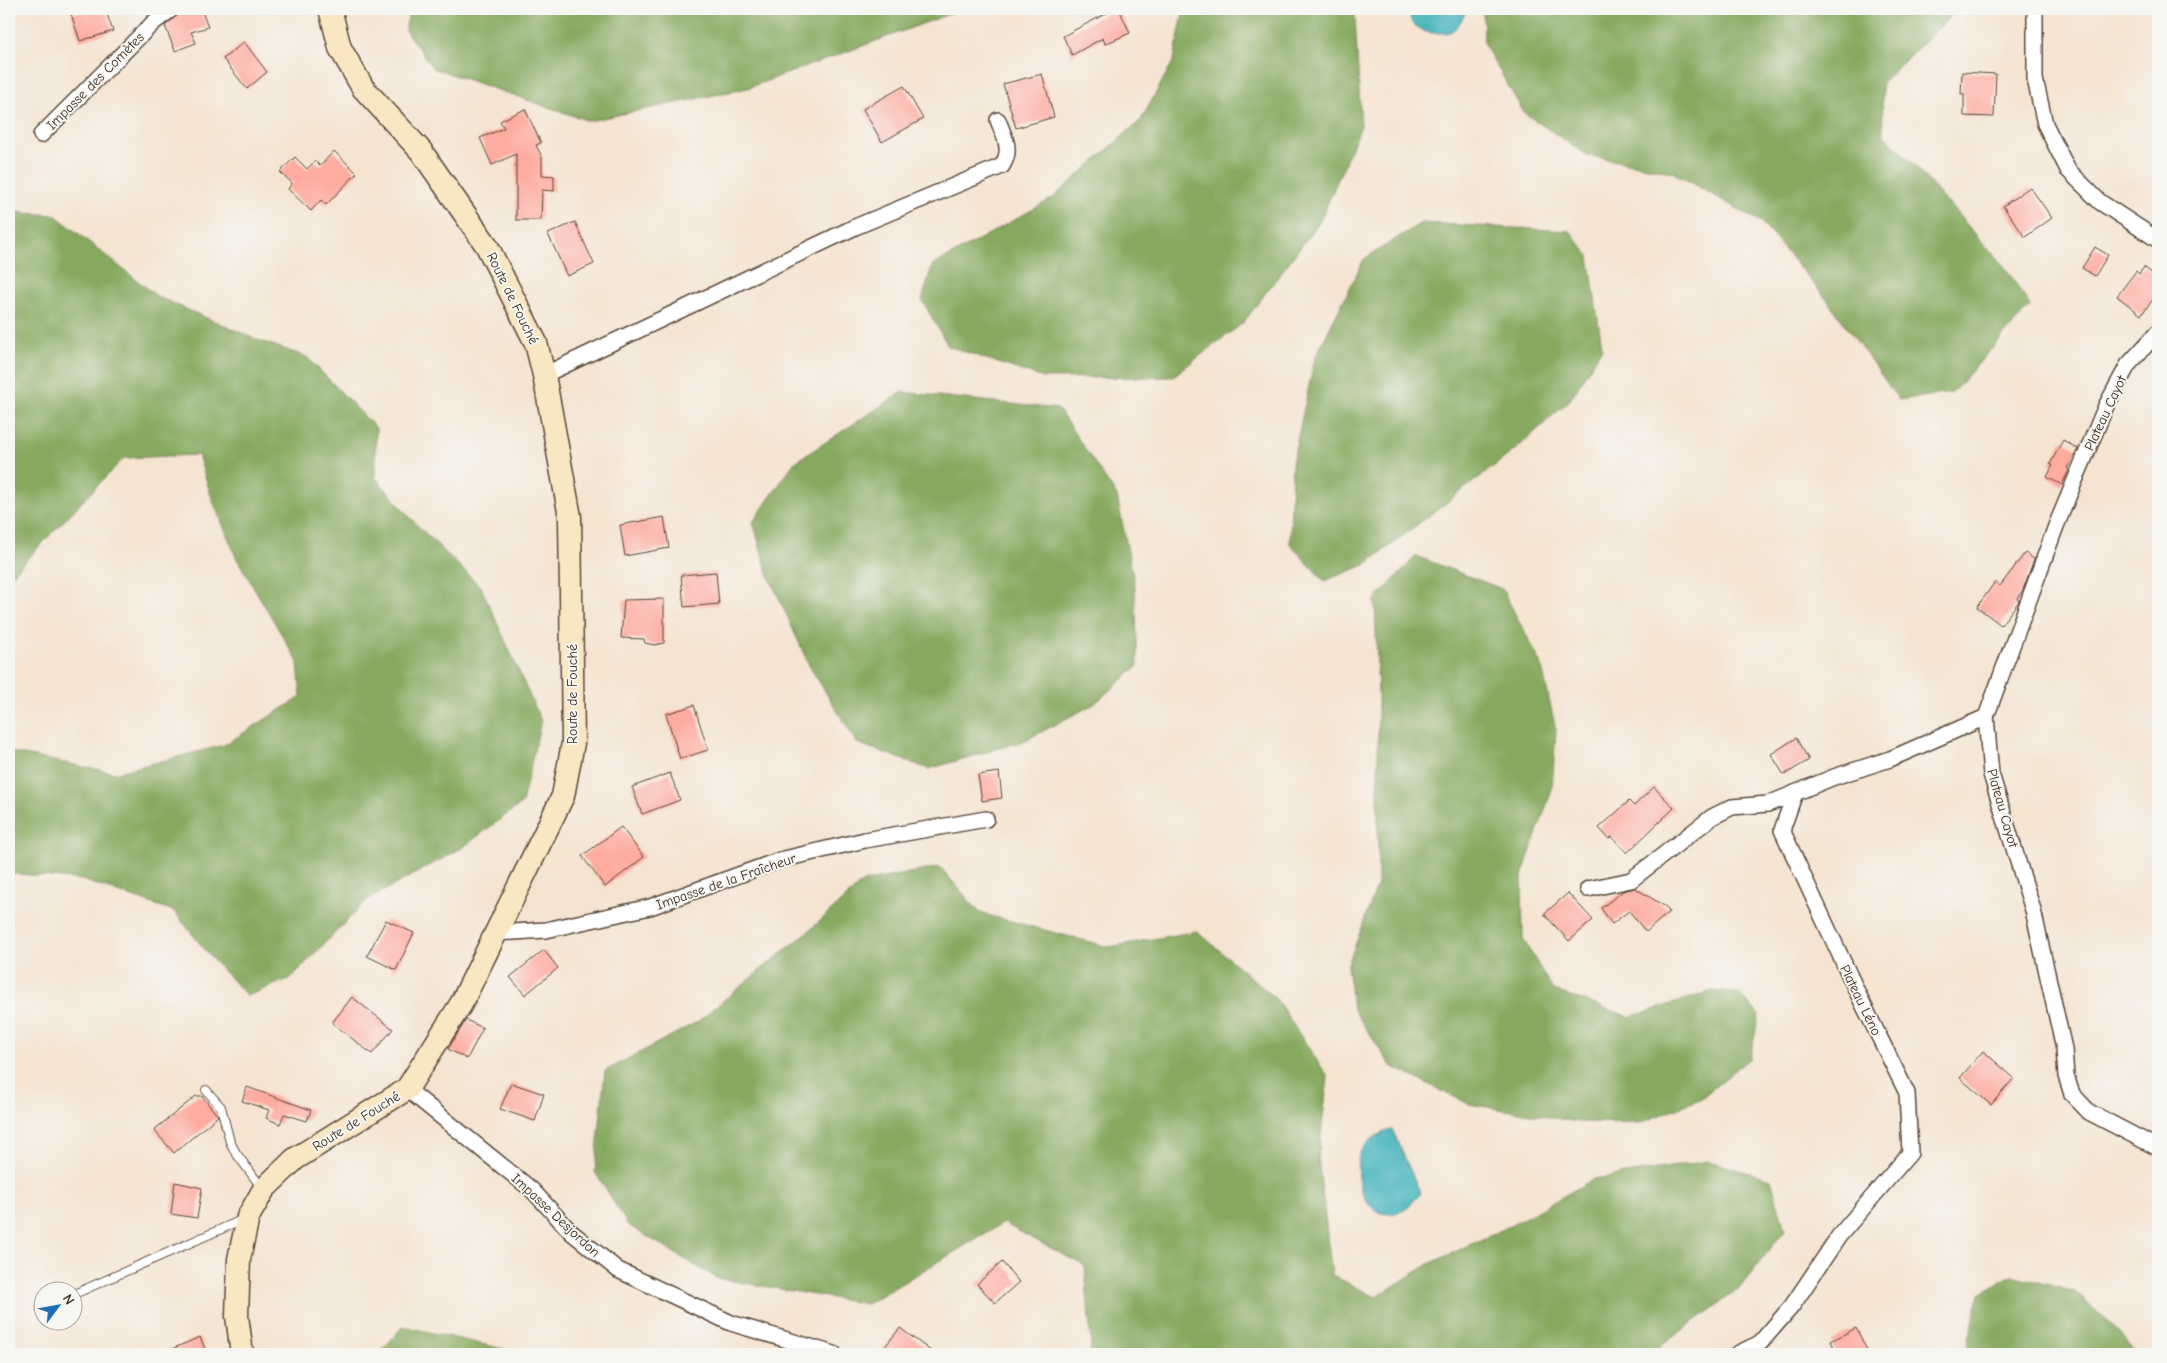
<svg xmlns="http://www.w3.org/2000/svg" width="2167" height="1363" font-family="'Comic Neue',sans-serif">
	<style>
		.forest { fill: #86a95e; stroke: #606a3e }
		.water { fill: #46b5bd; stroke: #40706e }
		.building { fill: #feaba0 }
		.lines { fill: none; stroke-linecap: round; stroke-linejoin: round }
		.service-casing { stroke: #574639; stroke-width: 10 }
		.minor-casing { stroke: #574639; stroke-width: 18 }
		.secondary-casing { stroke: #574639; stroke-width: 25 }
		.service { stroke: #fff; stroke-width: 8 }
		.minor { stroke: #fff; stroke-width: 15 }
		.secondary { stroke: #f9e7c3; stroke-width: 22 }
		.labels { text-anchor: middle; stroke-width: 4; stroke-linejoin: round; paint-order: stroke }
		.street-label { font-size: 14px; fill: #3b2a1e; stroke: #f6f6f2 }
	</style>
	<rect width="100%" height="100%" fill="#f6f6f2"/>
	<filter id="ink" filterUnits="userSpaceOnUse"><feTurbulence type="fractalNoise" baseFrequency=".02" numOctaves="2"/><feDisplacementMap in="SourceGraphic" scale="10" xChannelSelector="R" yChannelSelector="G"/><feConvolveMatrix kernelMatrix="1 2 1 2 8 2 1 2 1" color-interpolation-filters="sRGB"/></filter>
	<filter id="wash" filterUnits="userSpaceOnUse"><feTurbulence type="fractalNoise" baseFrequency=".0096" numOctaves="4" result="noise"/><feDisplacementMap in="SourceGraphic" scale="20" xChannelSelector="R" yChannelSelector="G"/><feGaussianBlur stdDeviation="1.12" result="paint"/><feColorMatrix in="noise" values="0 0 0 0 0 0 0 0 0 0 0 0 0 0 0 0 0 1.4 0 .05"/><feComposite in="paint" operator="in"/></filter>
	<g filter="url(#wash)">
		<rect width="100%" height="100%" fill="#f5e4d1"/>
		<g class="forest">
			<polygon points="410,9 963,9 748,88 589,121 433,68 405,30"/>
			<polygon points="1177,9 1351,9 1355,16 1361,126 1320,221 1243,323 1172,377 1043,378 948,346 922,300 932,266 1053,198 1141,120 1174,60 1183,13"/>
			<polygon points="1483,9 1958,9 1882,83 1883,134 1906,156 2008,271 2030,306 1952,393 1899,400 1828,301 1761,222 1672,172 1587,155 1524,113 1484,44"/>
			<polygon points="9,212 55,215 158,297 258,340 307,357 376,428 375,477 416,524 481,587 541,721 522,803 462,848 367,900 291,978 247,996 213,960 174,911 82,880 9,873 9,749 14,753 115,773 224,745 301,697 298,662 237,559 213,501 198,455 124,458 9,578"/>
			<polygon points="1421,223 1570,231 1589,256 1602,348 1570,400 1515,450 1365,565 1324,581 1290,544 1292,464 1315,358 1364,259"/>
			<polygon points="902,392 1058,409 1117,496 1135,587 1138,666 1094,704 1024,741 929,769 857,743 810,667 768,574 753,522 794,463"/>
			<polygon points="1416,556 1502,589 1541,663 1556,730 1552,789 1522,876 1523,939 1553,990 1630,1017 1712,991 1738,993 1759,1014 1750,1058 1700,1099 1640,1123 1578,1122 1469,1104 1391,1066 1353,1009 1347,967 1378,884 1378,696 1375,600"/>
			<polygon points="940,867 980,913 1109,947 1197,931 1276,999 1328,1077 1318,1158 1332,1275 1376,1297 1429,1264 1512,1225 1594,1179 1708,1161 1771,1179 1785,1230 1739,1289 1650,1354 1090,1354 1091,1345 1085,1266 1003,1223 867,1304 716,1278 628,1225 595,1172 605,1071 697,1022 810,930 863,882"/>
			<polygon points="2012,1275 2075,1292 2123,1335 2135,1354 1965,1354 1980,1293"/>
			<polygon points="403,1326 525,1354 379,1354"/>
		</g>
		<g class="water">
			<path d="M1407 9H1467C1464 17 1459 26 1452 31 1448 33 1445 33 1440 33 1422 34 1411 27 1407 9Z"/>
			<path d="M1392 1129 1421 1194C1414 1199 1409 1208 1401 1211 1365 1227 1350 1174 1361 1151 1367 1139 1380 1134 1392 1129Z"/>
		</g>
		<g id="blocks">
			<g class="building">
				<polygon points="89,9 105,9 113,31 80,41 71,14"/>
				<polygon points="184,9 201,9 208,27 191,32 196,43 175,51 165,26"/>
				<polygon points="1115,9 1119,9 1130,33 1105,44 1103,38 1072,55 1063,36"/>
				<polygon points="244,42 267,72 247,89 223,59"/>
				<polygon points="1962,72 1996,74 1994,117 1964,116 1964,94 1961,94"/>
				<polygon points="1042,74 1054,117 1016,128 1003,84"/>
				<polygon points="904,86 923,119 882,142 863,109"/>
				<polygon points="525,109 541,143 536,145 542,157 542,175 554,176 554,191 542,190 541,220 516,220 516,154 492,165 480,138 504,128 500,121"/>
				<polygon points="334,151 357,173 326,205 321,200 311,211 288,189 292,183 280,172 295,157 307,169 315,161 320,166"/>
				<polygon points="2030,187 2052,218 2025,237 2003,206"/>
				<polygon points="575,222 594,264 567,276 548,234"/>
				<polygon points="2095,247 2108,255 2095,276 2082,268"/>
				<polygon points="2144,267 2158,278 2158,293 2141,315 2117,296 2136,271 2139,274"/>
				<polygon points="2063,440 2078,449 2067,468 2069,469 2062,485 2047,477 2053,465 2050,464"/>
				<polygon points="664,517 669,548 625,556 620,525"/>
				<polygon points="2025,553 2034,559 2023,590 2017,598 2019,601 2001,625 1977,607 1995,582 2000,586"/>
				<polygon points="716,572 719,604 684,607 681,575"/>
				<polygon points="664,599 664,643 654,645 645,643 644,639 621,638 624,600"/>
				<polygon points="694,705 708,750 680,759 666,714"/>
				<polygon points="1796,738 1809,760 1784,775 1771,754"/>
				<polygon points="999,772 1002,798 982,801 978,775"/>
				<polygon points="670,773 680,800 642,814 632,787"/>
				<polygon points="1654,787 1674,808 1627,853 1612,837 1609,839 1599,828 1629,801 1634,806"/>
				<polygon points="621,827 644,857 605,887 582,856"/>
				<polygon points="1635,888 1666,907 1669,912 1646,932 1629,911 1612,924 1601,908 1623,891"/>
				<polygon points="1568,893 1593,920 1569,941 1544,914"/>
				<polygon points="386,920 414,933 396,970 367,956"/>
				<polygon points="544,950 558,968 525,995 510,977"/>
				<polygon points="352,997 393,1029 372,1054 332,1023"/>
				<polygon points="466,1020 483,1028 467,1059 448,1049"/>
				<polygon points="1983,1051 2014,1078 1991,1105 1960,1078"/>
				<polygon points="511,1083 544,1094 535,1121 500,1109"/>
				<polygon points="247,1087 311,1110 307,1121 284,1114 280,1124 266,1118 269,1110 242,1101"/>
				<polygon points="196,1096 202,1096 218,1116 174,1153 154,1130"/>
				<polygon points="175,1182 202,1188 197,1218 171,1214"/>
				<polygon points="1002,1262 1019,1282 995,1303 977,1284"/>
				<polygon points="900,1328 935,1354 879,1354"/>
				<polygon points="1856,1328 1869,1354 1837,1354 1831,1341"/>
				<polygon points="200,1337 207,1354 160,1354"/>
			</g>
		</g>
	</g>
	<g filter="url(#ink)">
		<use href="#blocks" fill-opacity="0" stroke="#574639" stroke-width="1"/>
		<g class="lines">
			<g class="service-casing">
				<g id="service">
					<polyline points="206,1090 221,1107 230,1142 236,1153 262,1188"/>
					<polyline points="72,1295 244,1219"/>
					<polyline points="41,1309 42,1309"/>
				</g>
			</g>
			<g class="minor-casing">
				<g id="minor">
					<polyline points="2035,9 2035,79 2045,124 2068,170 2100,202 2158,240"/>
					<polyline points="41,135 153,23 172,9"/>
					<polyline points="2158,332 2128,365 2106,406 2056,526 1986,717 1991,774 2033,910 2064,1049 2066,1076 2072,1094 2089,1112 2158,1148"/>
					<path d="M544 375 855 227 1002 166C1013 149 1004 137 998 120"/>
					<polyline points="1588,889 1631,880 1712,817 1732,807 1768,804 1795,793"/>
					<polyline points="496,933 546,930 650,907 780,860 865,840 986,819"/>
					<polyline points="407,1089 532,1190 571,1232 618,1270 731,1323 834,1354"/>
					<polyline points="1737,1354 1760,1343 1792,1306 1839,1236 1910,1153 1907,1093 1860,998 1782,830 1795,793 1834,777 1890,759 1986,717"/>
				</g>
			</g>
			<g class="secondary-casing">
				<polyline id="secondary" points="242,1354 237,1316 239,1259 248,1217 264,1189 295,1159 407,1089 461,1004 563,796 573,743 570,517 544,375 536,343 487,246 421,151 363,88 340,48 330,9"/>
			</g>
			<use href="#service" class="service"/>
			<use href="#minor" class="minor"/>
			<use href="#secondary" class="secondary"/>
		</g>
	</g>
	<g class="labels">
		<g class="street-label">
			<text transform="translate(95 81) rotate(-45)" y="5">Impasse des Comètes</text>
			<text transform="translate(513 298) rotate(64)" y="5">Route de Fouché</text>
			<text transform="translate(2105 413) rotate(-65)" y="5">Plateau Cayot</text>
			<text transform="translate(572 694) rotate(-90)" y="5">Route de Fouché</text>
			<text transform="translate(2003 808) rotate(74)" y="5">Plateau Cayot</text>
			<text transform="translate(726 881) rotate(-19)" y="5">Impasse de la Fraîcheur</text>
			<text transform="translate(1861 1000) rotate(64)" y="5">Plateau Léno</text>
			<text transform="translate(356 1121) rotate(-32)" y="5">Route de Fouché</text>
			<text transform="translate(556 1215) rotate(43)" y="5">Impasse Desjordon</text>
		</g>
	</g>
	<rect width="2167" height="1363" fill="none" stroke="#f6f6f2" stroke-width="30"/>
	<g transform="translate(58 1306) rotate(58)"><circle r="24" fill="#f6f6f2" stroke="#aba49d"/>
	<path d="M0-4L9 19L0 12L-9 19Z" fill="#1f6fb2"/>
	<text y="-8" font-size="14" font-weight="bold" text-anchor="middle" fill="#3b2a1e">N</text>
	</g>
</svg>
